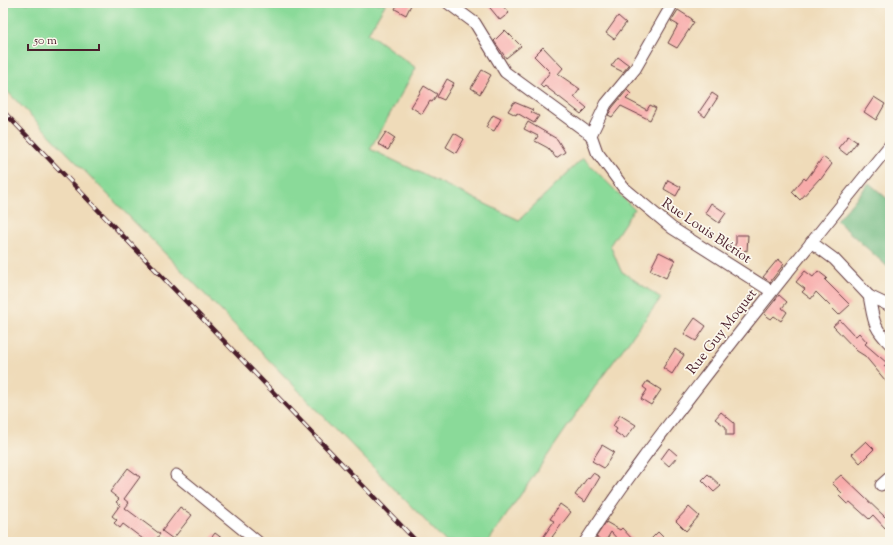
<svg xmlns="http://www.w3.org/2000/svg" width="893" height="545" font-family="'Sorts Mill Goudy',serif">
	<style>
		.green { fill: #8ada99; stroke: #6a7c62 }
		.forest { fill: #6fba81; stroke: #5c6c56 }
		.building { fill: #f8abaa }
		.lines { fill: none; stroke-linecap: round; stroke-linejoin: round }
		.minor-casing { stroke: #633b40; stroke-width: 13 }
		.minor { stroke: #fff; stroke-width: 11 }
		.rail-casing { stroke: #4a1f2b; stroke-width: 4.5 }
		.rail { stroke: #fbf7ec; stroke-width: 3; stroke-dasharray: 9; stroke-linecap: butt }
		.labels { text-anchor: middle; stroke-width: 3.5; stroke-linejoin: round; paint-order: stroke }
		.street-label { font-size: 14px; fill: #4a1f2b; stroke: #fbf7ec }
	</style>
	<rect width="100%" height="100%" fill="#fbf7ec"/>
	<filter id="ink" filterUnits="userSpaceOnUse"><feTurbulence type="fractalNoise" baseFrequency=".025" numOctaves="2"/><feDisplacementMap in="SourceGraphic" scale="8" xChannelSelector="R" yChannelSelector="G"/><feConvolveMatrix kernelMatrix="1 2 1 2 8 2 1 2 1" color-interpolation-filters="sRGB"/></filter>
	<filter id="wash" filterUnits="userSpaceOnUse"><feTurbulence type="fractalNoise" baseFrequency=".012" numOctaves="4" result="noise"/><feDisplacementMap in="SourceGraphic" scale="16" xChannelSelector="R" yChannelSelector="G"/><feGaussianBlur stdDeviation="0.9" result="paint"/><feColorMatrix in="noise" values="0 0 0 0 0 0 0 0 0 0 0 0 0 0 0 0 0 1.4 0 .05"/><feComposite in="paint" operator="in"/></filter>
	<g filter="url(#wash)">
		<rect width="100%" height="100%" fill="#efdbb9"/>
		<polygon class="green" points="3,3 386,3 368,33 416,68 370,149 519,220 583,158 634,209 610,245 621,271 661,298 599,381 488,542 446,542 3,87"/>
		<polygon class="forest" points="869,183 890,201 890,269 837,221"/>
		<g id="blocks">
			<g class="building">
				<polygon points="398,3 412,3 406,15 395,9"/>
				<polygon points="486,3 500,3 509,13 500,20"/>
				<polygon points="678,10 692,19 691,21 694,22 677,48 668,43 678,25 671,21"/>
				<polygon points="618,16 626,23 614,39 606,33"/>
				<polygon points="505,30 521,46 506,58 494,41"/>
				<polygon points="543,47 563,68 558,74 580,89 574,97 587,108 581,114 545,86 543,88 540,85 550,72 534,56"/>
				<polygon points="618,57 629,65 623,72 611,66"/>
				<polygon points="482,70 491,75 480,94 471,88"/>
				<polygon points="447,79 454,83 444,100 437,97"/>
				<polygon points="424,86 437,94 432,102 430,101 422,114 411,107"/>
				<polygon points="627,90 631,94 626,99 647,110 650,105 656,108 650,120 621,106 612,117 608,115 612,108"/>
				<polygon points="712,93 718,97 705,117 699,112"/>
				<polygon points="874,97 885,104 876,120 864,112"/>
				<polygon points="514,102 533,110 531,112 539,116 534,123 517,113 516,115 508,111"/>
				<polygon points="493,115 501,119 494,131 486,127"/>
				<polygon points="528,122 557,139 565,152 556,158 548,148 535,141 538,136 524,129"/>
				<polygon points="386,132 395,138 388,150 378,144"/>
				<polygon points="454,133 464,139 456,153 446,147"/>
				<polygon points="848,136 857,142 847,155 838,148"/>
				<polygon points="823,157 832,164 821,179 820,178 800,200 792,192 804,178 806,180"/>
				<polygon points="668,180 681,187 676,196 664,189"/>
				<polygon points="711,203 726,213 719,223 705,213"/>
				<polygon points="736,235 748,235 747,251 745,250 741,257 732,251 736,243"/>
				<polygon points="659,252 675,260 666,278 650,270"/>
				<polygon points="778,259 784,264 770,282 763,277"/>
				<polygon points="805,271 813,277 818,271 827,278 825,280 850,305 839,315 816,292 811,299 802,292 805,289 796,282"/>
				<polygon points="779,295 787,302 782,308 787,312 781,321 774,316 771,319 764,314"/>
				<polygon points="695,318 706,326 696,341 684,334"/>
				<polygon points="840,320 854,335 856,336 859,333 867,342 865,344 887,363 884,366 890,373 890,386 865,356 857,351 833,326"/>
				<polygon points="675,349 684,355 672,374 663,368"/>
				<polygon points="647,381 661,390 651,405 641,399 647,390 643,387"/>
				<polygon points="721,412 734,423 734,435 726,435 726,427 715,419"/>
				<polygon points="620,415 636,425 625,439 615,432 617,429 613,426"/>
				<polygon points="866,441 874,449 860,463 852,454"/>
				<polygon points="602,445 614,452 604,468 592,461"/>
				<polygon points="669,448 678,456 669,466 661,459"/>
				<polygon points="128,468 140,477 124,499 129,503 125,508 160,534 154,542 147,542 123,524 120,528 114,523 117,520 112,516 120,505 116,502 119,499 110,492"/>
				<polygon points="593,473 600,477 585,502 575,495 588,477 589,478"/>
				<polygon points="708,474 721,486 714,492 702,480"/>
				<polygon points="841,475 885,517 890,513 890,524 885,528 873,515 869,519 850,502 847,504 839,496 842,493 832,483"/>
				<polygon points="560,504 571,512 552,537 560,542 540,542 554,521 550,519"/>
				<polygon points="180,507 192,515 173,539 162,531"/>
				<polygon points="689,507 699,516 686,531 676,521"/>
				<polygon points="606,522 620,530 622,528 635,542 620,542 611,532 605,542 596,537"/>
				<polygon points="658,532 668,542 648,542"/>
				<polygon points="215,533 227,542 208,542"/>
			</g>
		</g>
	</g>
	<g filter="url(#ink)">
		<use href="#blocks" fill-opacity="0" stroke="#633b40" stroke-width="1"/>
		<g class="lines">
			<g class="minor-casing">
				<g id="minor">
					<polyline points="448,3 475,23 505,72 591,135 597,152 623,187 672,228 771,291"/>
					<polyline points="591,135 606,104 635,69 673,3"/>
					<polyline points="811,242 834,259 869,296"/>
					<path d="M890 306 869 296C874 320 872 326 890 344"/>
					<polyline points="176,475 258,542"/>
					<polyline points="881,485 890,477"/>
					<path d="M585 542C624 481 668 425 712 368 770 293 830 219 890 145"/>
				</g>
			</g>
			<use href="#minor" class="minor"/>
			<g class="rail-casing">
				<polyline id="rail" points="3,111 417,542"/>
			</g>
			<use href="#rail" class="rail"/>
		</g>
	</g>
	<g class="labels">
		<g class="street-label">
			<text transform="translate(707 230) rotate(34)" y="5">Rue Louis Blériot</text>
			<text transform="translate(721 331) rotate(-52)" y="5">Rue Guy Moquet</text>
		</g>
	</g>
	<rect width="893" height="545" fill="none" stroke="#fbf7ec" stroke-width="16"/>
	<path d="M28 44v6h71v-6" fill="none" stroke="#4a1f2b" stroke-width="2"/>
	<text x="34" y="44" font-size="12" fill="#4a1f2b" stroke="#fbf7ec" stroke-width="3" paint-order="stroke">50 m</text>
</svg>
